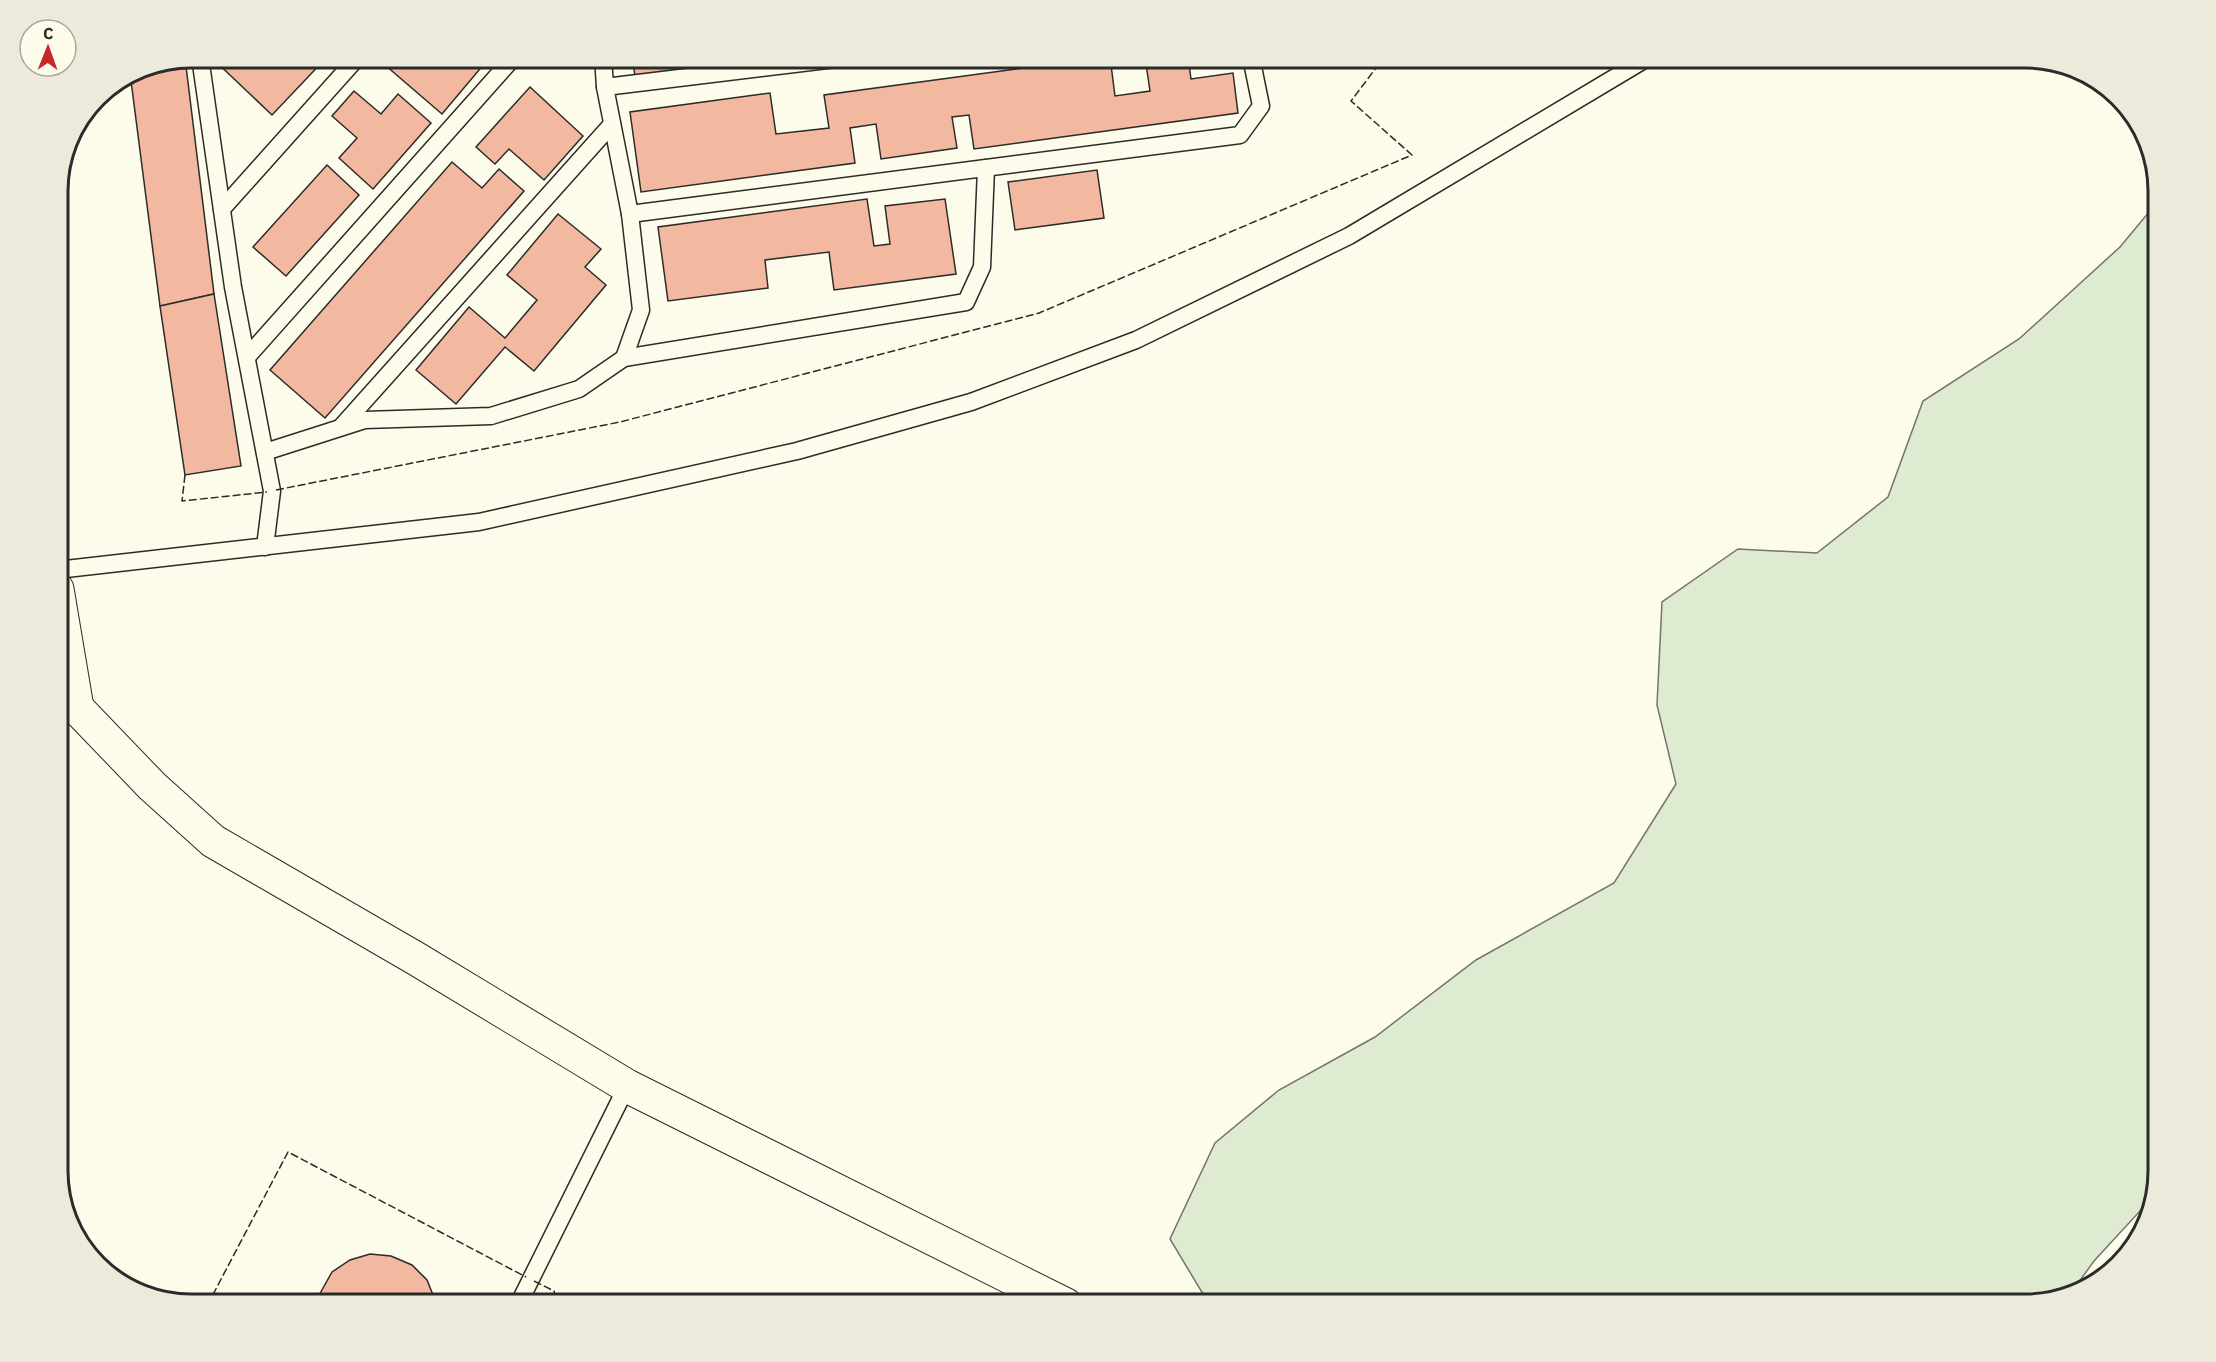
<svg xmlns="http://www.w3.org/2000/svg" width="2216" height="1362" font-family="'IBM Plex Sans',sans-serif">
	<style>
		.green { fill: #deebd1; stroke: #74746e; stroke-width: 1.5 }
		.building { fill: #f2b8a0; stroke: #2b2b2b; stroke-width: 1.5 }
		.lines { fill: none; stroke-linecap: round; stroke-linejoin: round }
		.service-casing { stroke: #2b2b2b; stroke-width: 19 }
		.minor-casing { stroke: #2b2b2b; stroke-width: 35 }
		.service { stroke: #fdfbea; stroke-width: 16 }
		.minor { stroke: #fdfbea; stroke-width: 33 }
		.fence { stroke: #2b2b2b; stroke-width: 1.5; stroke-dasharray: 8 3; stroke-linecap: butt }
		.rim { fill: none; stroke: #2b2b2b; stroke-width: 3 }
	</style>
	<rect width="100%" height="100%" fill="#fdfbea"/>
	<polygon class="green" points="2159,200 2159,1172 2152,1198 2094,1261 2071,1293 2026,1305 1222,1305 1203,1294 1170,1239 1215,1143 1279,1090 1375,1037 1476,960 1614,883 1676,784 1657,705 1662,602 1738,549 1817,553 1888,497 1923,401 2019,339 2120,247"/>
	<g class="building">
		<polygon points="211,57 327,57 272,115"/>
		<polygon points="380,57 429,57 432,60 435,57 490,57 442,114 378,59"/>
		<polygon points="632,57 825,57 636,82"/>
		<polygon points="1104,57 1110,57 1115,96 1150,91 1145,57 1188,57 1191,79 1233,73 1238,113 974,149 969,115 952,117 957,148 881,159 876,124 850,128 855,163 641,192 630,112 770,93 776,134 829,128 824,95"/>
		<polygon points="185,58 214,294 160,306 130,73 140,67"/>
		<polygon points="530,87 583,136 544,180 509,149 495,164 476,147"/>
		<polygon points="354,91 381,114 398,94 431,123 373,189 339,158 357,138 332,116"/>
		<polygon points="452,162 482,188 499,169 524,191 325,418 270,370"/>
		<polygon points="327,165 359,195 286,276 253,247"/>
		<polygon points="1097,170 1104,218 1015,230 1008,182"/>
		<polygon points="867,199 874,246 890,244 885,206 945,199 956,274 834,290 829,252 765,260 768,288 668,301 658,227"/>
		<polygon points="558,214 601,249 585,267 606,285 534,371 505,347 456,404 416,370 469,307 505,338 537,300 507,275"/>
		<polygon points="214,294 241,466 185,475 160,306"/>
		<polygon points="370,1254 391,1256 412,1265 427,1280 437,1305 316,1305 318,1297 332,1272 350,1260"/>
	</g>
	<g class="lines">
		<g class="service-casing">
			<g id="service">
				<polyline points="200,57 233,287 272,491 265,547"/>
				<polyline points="603,57 605,87"/>
				<polyline points="852,57 605,87 630,214 1240,135 1261,106 1251,57"/>
				<polyline points="222,209 358,57"/>
				<polyline points="247,357 514,57"/>
				<polyline points="624,358 966,302 982,267 986,168"/>
				<polyline points="341,427 612,124"/>
				<polyline points="265,452 365,420 491,416 579,389 624,358 641,310 630,214"/>
				<polyline points="57,570 479,522 797,451 971,402 1136,340 1349,236 1649,57"/>
				<polyline points="518,1305 627,1086"/>
			</g>
		</g>
		<g class="minor-casing">
			<g id="minor">
				<polyline points="57,589 77,708"/>
				<polyline points="57,693 77,708 152,786 213,841 415,958 627,1086 1066,1305"/>
			</g>
		</g>
		<use href="#service" class="service"/>
		<use href="#minor" class="minor"/>
		<g class="fence">
			<polyline points="185,475 182,501 267,492"/>
			<polyline points="276,490 620,422 1039,313 1412,155 1351,101 1379,64 1369,57"/>
			<polyline points="534,1281 554,1291 557,1305"/>
			<polyline points="210,1305 209,1302 288,1152 526,1277"/>
		</g>
	</g>
	<path d="M0 0H2216V1362H0ZM191 68H2025A123 123 0 0 1 2148 191V1171A123 123 0 0 1 2025 1294H191A123 123 0 0 1 68 1171V191A123 123 0 0 1 191 68Z" fill="#eceadb" fill-rule="evenodd"/>
	<path class="rim" d="M191 68H2025A123 123 0 0 1 2148 191V1171A123 123 0 0 1 2025 1294H191A123 123 0 0 1 68 1171V191A123 123 0 0 1 191 68Z"/>
	<g transform="translate(48 48) rotate(1)"><circle r="28" fill="#fdfbea" stroke="#a9a89e" stroke-width="1.5"/>
	<path d="M0-4.5L10 22L0 15L-10 22Z" fill="#c62828"/>
	<text y="-9" font-size="16" font-weight="bold" text-anchor="middle" fill="#2b2b2b">С</text>
	</g>
</svg>
